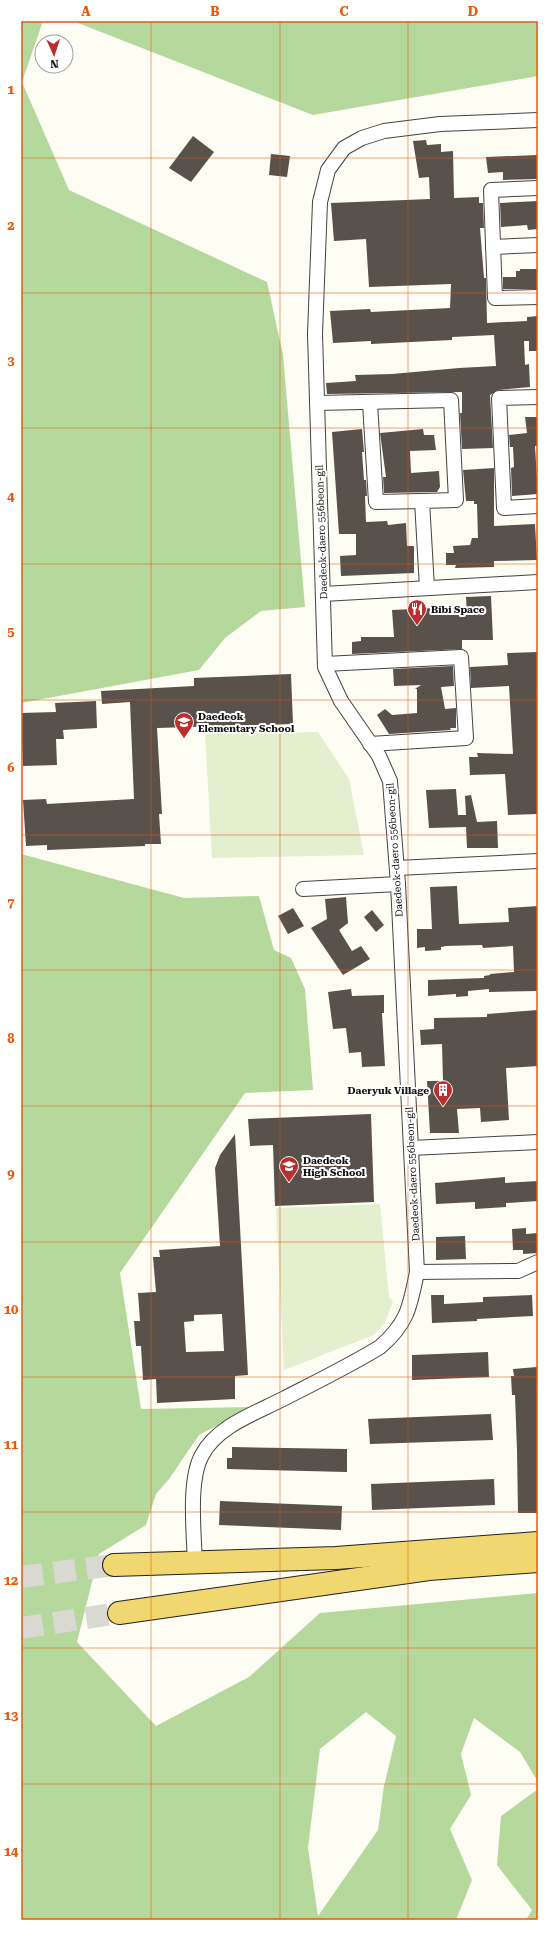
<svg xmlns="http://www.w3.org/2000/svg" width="559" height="1941" font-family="'Roboto Serif',serif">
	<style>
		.forest { fill: #b5d89d; fill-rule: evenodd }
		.pitch { fill: #e3efcf }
		.building { fill: #58514c; fill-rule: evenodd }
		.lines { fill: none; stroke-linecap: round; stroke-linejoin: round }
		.primary-tunnel { stroke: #dad9d1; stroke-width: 22; stroke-dasharray: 22 11; stroke-linecap: butt }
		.street-casing { stroke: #434343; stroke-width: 16 }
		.primary-casing { stroke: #212121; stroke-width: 24 }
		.street { stroke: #fff; stroke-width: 14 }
		.primary { stroke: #f1d770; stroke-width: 22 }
		.grid { fill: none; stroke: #e8590c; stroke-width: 1; stroke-opacity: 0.55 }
		.labels { text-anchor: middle; stroke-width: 4; stroke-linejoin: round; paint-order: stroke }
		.street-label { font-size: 10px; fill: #101010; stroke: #fff }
		.poi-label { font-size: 10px; font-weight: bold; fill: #101010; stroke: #fff; text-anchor: start }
		.neatline { fill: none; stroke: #e8590c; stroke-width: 1.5 }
		.grid-label { font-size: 13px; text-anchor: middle; font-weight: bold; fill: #e8590c }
	</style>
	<rect width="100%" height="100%" fill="#fefdf3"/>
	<g class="forest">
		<polygon points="21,21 43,21 22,82 69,190 267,282 283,355 305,607 261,611 225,638 199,670 21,703"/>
		<polygon points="73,21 538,21 538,76 313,115"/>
		<path d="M21 854 184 898 259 896 274 950 291 958 305 989 313 1090 245 1093 120 1273 141 1409 252 1407 199 1435 169 1479 156 1494 146 1525 99 1554 77 1642 156 1726 249 1677 320 1613 538 1593V1782L520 1752 474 1718 461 1754 471 1795 450 1829 472 1880 456 1920H21ZM366 1712 396 1736 384 1786 378 1830 318 1916 308 1848 320 1749Z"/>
		<polygon points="538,1789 538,1920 526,1920 532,1910 497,1865 501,1816"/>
	</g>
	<g class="pitch">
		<polygon points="318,732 349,779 364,855 212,858 205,734"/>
		<polygon points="380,1204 389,1297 393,1302 385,1322 374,1335 284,1370 276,1208"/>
	</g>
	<g class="building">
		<polygon points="193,136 214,152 191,182 169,168"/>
		<polygon points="426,140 427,145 441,144 441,152 453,151 454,198 479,197 479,203 483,203 484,228 480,228 484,278 486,278 487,323 527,321 527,317 538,316 538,351 529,351 529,341 524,341 525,365 529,364 530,387 498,390 490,395 493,448 462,449 460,413 462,413 462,392 327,394 326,383 356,381 355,375 392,374 459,368 496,366 494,335 452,337 452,340 371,344 371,341 333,343 330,311 370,309 371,312 450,308 451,284 369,287 366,239 334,241 331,203 430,199 429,177 419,178 413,141"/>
		<polygon points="271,154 290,156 287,177 269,175"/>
		<polygon points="538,155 538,179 503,180 503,172 488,173 486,157"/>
		<polygon points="538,201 538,229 528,230 527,225 501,227 500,203"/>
		<polygon points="520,269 538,269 538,289 503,289 503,277 516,277 516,271 520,271"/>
		<polygon points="525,417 538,417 538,446 535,446 538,494 512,496 511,468 514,467 513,447 510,447 509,435 527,433"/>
		<polygon points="362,429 364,452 362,452 364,480 366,480 367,496 365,496 366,522 387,521 388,525 406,523 407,546 414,546 414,573 341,576 340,556 356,555 356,534 339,534 332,432"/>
		<polygon points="423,429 424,435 434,435 436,450 410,451 411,473 439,471 440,487 437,492 384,493 383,477 386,477 380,433"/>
		<polygon points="494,468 494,526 535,524 537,560 494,561 494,567 455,568 456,565 446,565 446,553 454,553 453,546 470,545 472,538 478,538 477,504 474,504 474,501 466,501 463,470"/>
		<polygon points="491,596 493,640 462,640 462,649 352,654 352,642 361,641 361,637 394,637 392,610 436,608 436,615 467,615 466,597"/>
		<polygon points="538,652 538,814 508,815 505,774 470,775 469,757 478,757 477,753 513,754 509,686 471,688 470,667 508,665 507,653"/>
		<polygon points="453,666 454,686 441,687 445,709 456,708 456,728 450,728 451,730 389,734 377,715 385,709 392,715 417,713 417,689 415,689 421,685 394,686 393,669"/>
		<polygon points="291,674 293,724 157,728 162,814 159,814 161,844 145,844 145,846 47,850 47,845 26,846 23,800 46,799 47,804 134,799 130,702 102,704 101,691 194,686 194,678"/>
		<polygon points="96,701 97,728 63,730 64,739 56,739 57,765 23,766 21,713 56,712 55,703"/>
		<polygon points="456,789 458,815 466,815 465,796 471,795 477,822 497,821 498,848 467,848 466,827 429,828 426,790"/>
		<polygon points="457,886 459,924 509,922 508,908 538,906 538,991 489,992 489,989 468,991 468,996 456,997 456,994 428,996 428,980 484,978 484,976 490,975 490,974 514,972 513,946 483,948 482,945 446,946 441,947 441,950 425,951 425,947 417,948 417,929 432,929 430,887"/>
		<polygon points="346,897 348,923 339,930 352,951 361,946 370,959 343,975 311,928 327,919 325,899"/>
		<polygon points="293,908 304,926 288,934 278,916"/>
		<polygon points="372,910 384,925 376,932 364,917"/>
		<polygon points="351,989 352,996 384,995 384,1013 382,1013 385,1066 362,1067 361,1052 349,1053 346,1028 333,1029 328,992"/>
		<polygon points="538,1010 538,1066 506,1068 509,1120 481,1122 480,1108 457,1109 459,1133 430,1133 427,1081 443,1081 442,1044 421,1045 420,1030 434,1029 434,1018 487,1017 487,1014"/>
		<polygon points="371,1114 374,1202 275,1206 273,1145 250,1146 248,1119"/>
		<path d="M235 1134 248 1375 235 1376V1399L157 1403 156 1379 143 1380 141 1346H136L134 1321H140L138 1293 156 1292 153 1257H160L159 1250 220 1246 215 1168 220 1155ZM222 1314 224 1351 186 1352 184 1322 194 1321V1315Z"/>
		<polygon points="505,1177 505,1183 538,1181 538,1201 506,1203 506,1207 475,1209 475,1202 436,1204 435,1183"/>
		<polygon points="526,1228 526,1234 538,1233 538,1253 523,1254 523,1250 513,1250 512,1229"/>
		<polygon points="465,1236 466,1259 436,1260 436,1237"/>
		<polygon points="431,1295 444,1295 444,1304 483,1302 483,1297 532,1295 533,1316 477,1319 477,1321 432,1323"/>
		<polygon points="488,1352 489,1377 412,1380 412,1355"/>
		<polygon points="537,1367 538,1513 518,1513 517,1450 515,1395 512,1395 511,1376 514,1376 513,1369"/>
		<polygon points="491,1414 493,1440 370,1444 368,1419"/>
		<polygon points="232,1447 347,1449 347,1472 227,1469 227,1458 232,1458"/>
		<polygon points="494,1479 495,1505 372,1510 371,1484"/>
		<polygon points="220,1501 342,1506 341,1530 219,1525"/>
	</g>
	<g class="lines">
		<g class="primary-tunnel">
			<polyline points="21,1577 114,1565"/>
			<polyline points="21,1628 119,1613"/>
		</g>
		<g class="street-casing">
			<g id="street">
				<polyline points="538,188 491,190 495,298 538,297"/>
				<polyline points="493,247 538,245"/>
				<polyline points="538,397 499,398 504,508 538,506"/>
				<polyline points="317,403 451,400 456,500 422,501 427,588"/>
				<polyline points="370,403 376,502 422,501"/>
				<polyline points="323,594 538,582"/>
				<polyline points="325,664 461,657 466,738 370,744"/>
				<polyline points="397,868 538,861"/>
				<polyline points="303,889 398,884"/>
				<polyline points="411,1148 538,1142"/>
				<polyline points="417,1272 518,1271 538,1262"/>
				<path d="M195 1563C194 1534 188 1480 202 1455 217 1426 256 1413 283 1399 316 1382 349 1366 380 1347 408 1323 410 1306 417 1272L398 884 390 781 379 756 341 701 325 667 315 334 320 202 328 170 344 148 362 138 384 131 440 124 538 120"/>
			</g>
		</g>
		<g class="primary-casing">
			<g id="primary">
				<polyline points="114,1565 336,1558 538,1543"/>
				<polyline points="119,1613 429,1569 538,1561"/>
			</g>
		</g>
		<use href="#street" class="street"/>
		<use href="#primary" class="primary"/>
	</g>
	<path class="grid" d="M151 21V1920M280 21V1920M408 21V1920M21 158H538M21 293H538M21 428H538M21 564H538M21 700H538M21 835H538M21 970H538M21 1106H538M21 1242H538M21 1377H538M21 1512H538M21 1648H538M21 1784H538"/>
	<defs>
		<g id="restaurant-pin" transform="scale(1)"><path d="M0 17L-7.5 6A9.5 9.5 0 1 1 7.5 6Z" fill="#b92e2e" stroke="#fff"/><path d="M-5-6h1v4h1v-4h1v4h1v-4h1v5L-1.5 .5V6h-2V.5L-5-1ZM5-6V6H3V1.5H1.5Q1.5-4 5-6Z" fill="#fff"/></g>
		<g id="school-pin" transform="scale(1)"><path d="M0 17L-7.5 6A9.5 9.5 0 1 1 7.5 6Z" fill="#b92e2e" stroke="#fff"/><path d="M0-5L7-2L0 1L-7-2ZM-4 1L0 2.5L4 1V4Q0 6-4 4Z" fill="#fff"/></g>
		<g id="building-pin" transform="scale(1)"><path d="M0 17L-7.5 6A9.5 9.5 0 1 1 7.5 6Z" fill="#b92e2e" stroke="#fff"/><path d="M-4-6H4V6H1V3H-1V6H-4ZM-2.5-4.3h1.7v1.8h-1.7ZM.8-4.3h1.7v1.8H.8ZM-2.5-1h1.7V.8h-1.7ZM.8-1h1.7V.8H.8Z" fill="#fff"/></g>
	</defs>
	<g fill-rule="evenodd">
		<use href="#restaurant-pin" x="417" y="609"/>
		<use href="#school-pin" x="184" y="722"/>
		<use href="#building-pin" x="443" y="1090"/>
		<use href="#school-pin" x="289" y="1166"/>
	</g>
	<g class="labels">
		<g class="street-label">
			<text transform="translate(321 532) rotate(-92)" y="4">Daedeok-daero 556beon-gil</text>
			<text transform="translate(394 850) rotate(-94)" y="4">Daedeok-daero 556beon-gil</text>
			<text transform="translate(412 1174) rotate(-93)" y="4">Daedeok-daero 556beon-gil</text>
		</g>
		<g class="poi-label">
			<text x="431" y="613">Bibi Space</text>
			<text x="198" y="720">Daedeok<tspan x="198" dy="12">Elementary School</tspan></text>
			<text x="429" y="1094" text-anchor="end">Daeryuk Village</text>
			<text x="303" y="1164">Daedeok<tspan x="303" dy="12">High School</tspan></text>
		</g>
	</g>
	<rect width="559" height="1941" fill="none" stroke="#ffffff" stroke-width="44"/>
	<g transform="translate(54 54) rotate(177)"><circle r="19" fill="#ffffff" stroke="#9f9f9f"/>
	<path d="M0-3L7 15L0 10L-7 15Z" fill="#b92e2e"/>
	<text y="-6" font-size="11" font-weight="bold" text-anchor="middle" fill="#101010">N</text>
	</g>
	<rect x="22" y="22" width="515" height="1897" class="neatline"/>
	<g class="grid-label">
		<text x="86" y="16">A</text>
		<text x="215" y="16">B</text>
		<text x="344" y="16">C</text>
		<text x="473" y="16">D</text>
		<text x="11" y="94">1</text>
		<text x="11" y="230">2</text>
		<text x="11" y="365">3</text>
		<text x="11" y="501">4</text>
		<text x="11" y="636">5</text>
		<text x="11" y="772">6</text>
		<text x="11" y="907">7</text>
		<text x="11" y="1043">8</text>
		<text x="11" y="1178">9</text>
		<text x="11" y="1314">10</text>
		<text x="11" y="1449">11</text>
		<text x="11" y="1585">12</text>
		<text x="11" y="1720">13</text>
		<text x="11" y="1856">14</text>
	</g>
</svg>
